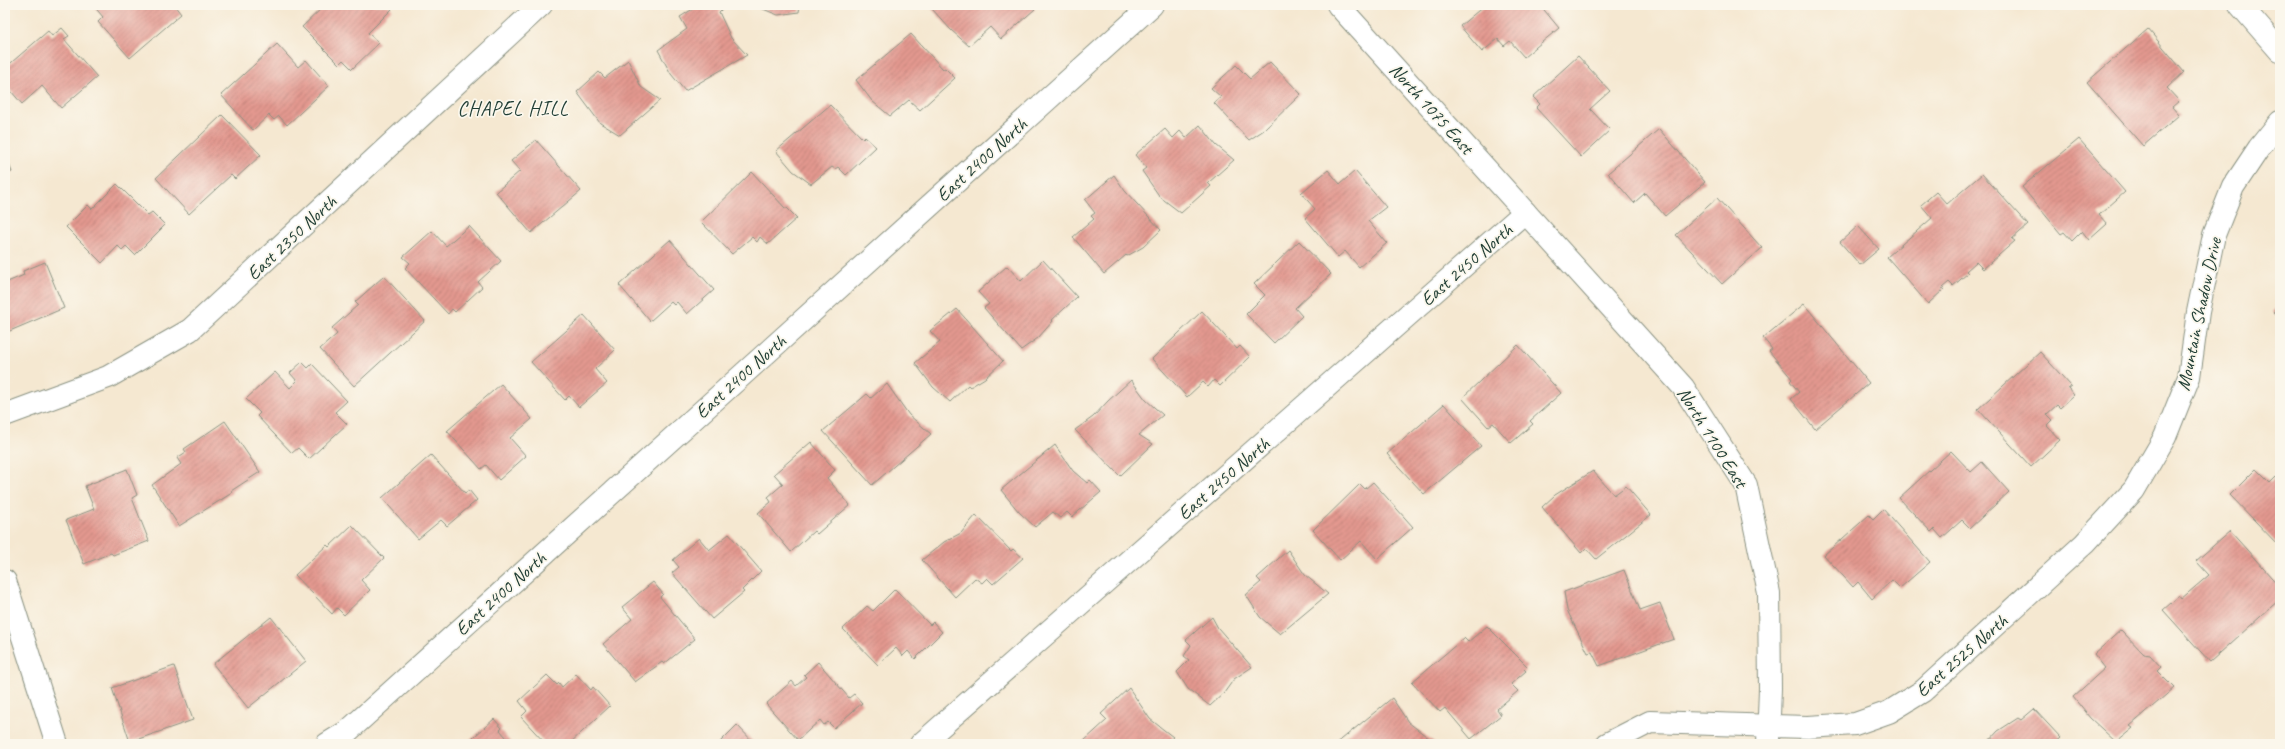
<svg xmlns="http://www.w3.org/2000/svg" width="2285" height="749" font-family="Caveat,sans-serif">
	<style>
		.building { fill: url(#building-hatch) }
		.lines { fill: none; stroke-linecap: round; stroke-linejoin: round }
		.minor-casing { stroke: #8a9282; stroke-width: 24 }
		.tertiary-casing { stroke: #8a9282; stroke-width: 24 }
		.minor { stroke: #fff; stroke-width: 22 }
		.tertiary { stroke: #fff; stroke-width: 22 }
		.labels { text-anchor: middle; stroke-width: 3.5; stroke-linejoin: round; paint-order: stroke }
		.street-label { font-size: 19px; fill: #1f3d34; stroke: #fbf7ec }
		.neighbourhood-label { font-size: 20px; letter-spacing: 1px; fill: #1f3d34; stroke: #fbf7ec }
	</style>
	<defs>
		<pattern id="building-hatch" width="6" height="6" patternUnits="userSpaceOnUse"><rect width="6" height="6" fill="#e3988f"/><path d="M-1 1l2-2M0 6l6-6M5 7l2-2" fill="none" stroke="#b77d76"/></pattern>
	</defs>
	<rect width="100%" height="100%" fill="#fbf7ec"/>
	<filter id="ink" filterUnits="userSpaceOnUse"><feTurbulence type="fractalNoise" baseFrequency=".025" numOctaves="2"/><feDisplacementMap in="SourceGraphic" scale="8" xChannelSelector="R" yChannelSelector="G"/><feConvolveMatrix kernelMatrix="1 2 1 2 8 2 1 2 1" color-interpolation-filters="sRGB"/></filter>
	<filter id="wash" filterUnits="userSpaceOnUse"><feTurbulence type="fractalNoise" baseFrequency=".012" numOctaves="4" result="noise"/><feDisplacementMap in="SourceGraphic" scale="16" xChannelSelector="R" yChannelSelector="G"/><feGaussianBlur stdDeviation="0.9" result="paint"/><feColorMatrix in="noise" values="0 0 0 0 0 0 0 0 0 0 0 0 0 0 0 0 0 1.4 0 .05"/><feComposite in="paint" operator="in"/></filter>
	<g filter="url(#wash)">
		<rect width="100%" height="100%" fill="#f5e8d1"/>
		<g id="blocks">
			<g class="building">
				<polygon points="93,5 174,5 181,14 130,58 98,22 103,17"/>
				<polygon points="325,5 388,5 392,9 368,33 379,43 352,69 343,60 339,64 302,27"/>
				<polygon points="699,5 719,5 722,9 719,12 731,38 747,55 685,91 671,74 658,50 687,29 680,17"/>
				<polygon points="758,5 800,5 799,12 778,15 758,7"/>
				<polygon points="937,5 1029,5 1035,9 1001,39 990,27 969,46 951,30 932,9"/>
				<polygon points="1485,5 1540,5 1559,28 1524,57 1510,41 1504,46 1498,39 1482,52 1460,26"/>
				<polygon points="62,28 69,36 64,39 97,77 61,108 42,86 22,104 5,84 5,68 48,31 52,36"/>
				<polygon points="2148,29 2184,72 2167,88 2179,101 2172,107 2179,115 2143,146 2087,82"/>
				<polygon points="911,34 943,69 945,68 955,78 920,110 909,100 890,116 872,101 856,80"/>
				<polygon points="277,44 298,67 306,60 329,86 287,125 279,116 274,120 269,115 253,130 221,95"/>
				<polygon points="1578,56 1610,91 1590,109 1610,130 1581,157 1536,108 1540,104 1533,97"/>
				<polygon points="628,60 641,87 660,100 620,135 600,123 577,92 599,72 605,78"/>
				<polygon points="1270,62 1301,94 1264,130 1249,140 1214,103 1221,97 1211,88 1236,65 1250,79"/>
				<polygon points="830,105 863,139 865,137 876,147 846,175 838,167 835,169 832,167 811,184 793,171 776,151"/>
				<polygon points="222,115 261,155 235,179 231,175 189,214 156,178"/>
				<polygon points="1200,125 1216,145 1234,160 1208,183 1211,186 1181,213 1160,197 1142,171 1146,168 1135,155 1165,129 1173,138 1180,131 1186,138"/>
				<polygon points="1659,129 1705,182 1665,216 1645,193 1634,203 1608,173"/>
				<polygon points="2079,139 2125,192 2099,215 2107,224 2089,240 2082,231 2072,241 2064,232 2061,234 2022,187"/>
				<polygon points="536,140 581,191 531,233 496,192 520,171 511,161"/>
				<polygon points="5,154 12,172 5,174"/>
				<polygon points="1328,170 1340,184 1355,171 1386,207 1368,221 1387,243 1359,267 1345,251 1338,257 1305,218 1315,209 1301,193"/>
				<polygon points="752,172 785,208 787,208 797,218 768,244 760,237 757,242 752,237 732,254 701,222"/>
				<polygon points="1982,174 2028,225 2012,239 2015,241 1983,269 1976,262 1966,271 1968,273 1953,286 1949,282 1942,288 1944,289 1928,304 1887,257 1932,218 1921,205 1936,192 1947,204"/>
				<polygon points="1114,175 1125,191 1161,230 1143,247 1127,256 1126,255 1104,274 1073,237 1094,219 1091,216 1095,213 1085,200"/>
				<polygon points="117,184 148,215 152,212 165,225 135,255 126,246 122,250 118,246 102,263 66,227 88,205 92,209"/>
				<polygon points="1717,198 1762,248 1722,284 1676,235"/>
				<polygon points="469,226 501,261 478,282 482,287 455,312 452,309 448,314 405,268 410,263 403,257 432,231 446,246"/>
				<polygon points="1858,226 1879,249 1860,265 1840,242"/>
				<polygon points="670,240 714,290 687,314 677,302 674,305 671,302 650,321 619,285"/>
				<polygon points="1299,241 1331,274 1295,308 1302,316 1274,343 1246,314 1265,295 1254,284"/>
				<polygon points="1043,260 1077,297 1052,320 1053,321 1038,338 1021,350 984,308 989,304 978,292 1007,266 1021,281"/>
				<polygon points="45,262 64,308 5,333 5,283 24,275 23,271"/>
				<polygon points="384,276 425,321 354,386 320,349 337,334 332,328 358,305 355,302"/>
				<polygon points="1804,304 1869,383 1815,429 1791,399 1799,392 1790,381 1792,379 1769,351 1772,349 1763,338"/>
				<polygon points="2280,306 2280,319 2273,312"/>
				<polygon points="957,309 1003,361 985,378 970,387 968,385 950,402 933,387 915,363 940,342 930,331"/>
				<polygon points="1202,311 1237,349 1240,346 1250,357 1220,386 1214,380 1208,387 1203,382 1187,397 1152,359"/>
				<polygon points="584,315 615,350 595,369 607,383 579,407 569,396 565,400 531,362"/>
				<polygon points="1518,345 1561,393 1530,421 1533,424 1511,443 1493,423 1488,427 1462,398"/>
				<polygon points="2040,352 2071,386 2068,388 2074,395 2060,408 2057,405 2047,414 2053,420 2047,426 2060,440 2031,467 1978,409"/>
				<polygon points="302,362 308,368 312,364 347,401 335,412 347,424 309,459 298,448 292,453 257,416 260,413 246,399 275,372 290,388 297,381 290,373"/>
				<polygon points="1131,380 1146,400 1163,415 1139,435 1153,444 1120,476 1075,430 1093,417 1108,401"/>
				<polygon points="501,384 532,419 510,438 526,456 499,480 486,465 481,469 447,431"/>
				<polygon points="887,384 909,415 931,434 872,485 823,431 867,394 871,398"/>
				<polygon points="1444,404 1481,446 1424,494 1387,454"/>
				<polygon points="225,421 260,472 231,491 232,493 179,526 152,485 181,464 177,458 186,452 184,449"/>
				<polygon points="811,442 835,470 827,478 850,505 817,534 814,531 791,552 758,513 771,502 768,497 783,484 774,474"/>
				<polygon points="1055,445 1073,471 1087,483 1090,480 1101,492 1072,517 1067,512 1060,518 1053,512 1035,527 1019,512 1001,490"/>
				<polygon points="1951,451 1971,472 1982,462 2009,492 1970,528 1962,520 1942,538 1934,529 1931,532 1899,498"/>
				<polygon points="431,455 465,493 469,490 477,500 447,526 441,520 418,539 382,498"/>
				<polygon points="127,469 137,495 132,498 149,541 113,555 111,553 84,564 66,520 94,509 85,486"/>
				<polygon points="2256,469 2270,483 2276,477 2280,481 2280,547 2230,495"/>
				<polygon points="1593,471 1614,495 1626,486 1651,515 1596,559 1586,548 1581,553 1542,507 1555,495"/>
				<polygon points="1373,482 1413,527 1377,559 1361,541 1340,560 1313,530 1360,484 1365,489"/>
				<polygon points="1883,509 1930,562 1900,588 1892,580 1872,599 1858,582 1853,587 1824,555 1869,515 1873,519"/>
				<polygon points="976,515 1011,551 1013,549 1023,558 993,584 987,578 982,583 975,578 955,597 922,560 944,542 961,533"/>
				<polygon points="352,525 384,558 361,580 370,590 344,615 337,608 332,614 295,575 327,545 329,547"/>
				<polygon points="2230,531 2280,587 2280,599 2210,662 2163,610 2179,596 2181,599 2209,575 2196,561"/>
				<polygon points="729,534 761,571 742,590 744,592 712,619 672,573 679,567 673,560 699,538 709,550"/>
				<polygon points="1288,550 1305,575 1328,594 1280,634 1260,617 1246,595 1261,582 1257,578"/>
				<polygon points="1624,570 1640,610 1660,603 1674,639 1599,666 1592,652 1588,653 1567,610 1564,592"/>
				<polygon points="653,582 663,594 660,597 695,639 664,664 662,662 635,682 603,644 632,619 622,607"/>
				<polygon points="895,589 930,625 933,622 942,632 915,659 908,651 903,656 896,648 878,665 843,629 867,606 873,611"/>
				<polygon points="271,617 306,661 248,708 213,664"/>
				<polygon points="1212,617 1218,628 1252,667 1234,679 1224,693 1210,706 1188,689 1177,672 1189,660 1184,656 1191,645 1186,640"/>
				<polygon points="1487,626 1527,666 1524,669 1526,671 1511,684 1518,691 1497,709 1501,715 1471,739 1445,708 1440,712 1412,682 1464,638 1468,642"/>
				<polygon points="2121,630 2144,654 2150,655 2161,667 2157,671 2174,688 2130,726 2133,728 2116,742 2090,718 2073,697 2105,668 2094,654"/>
				<polygon points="818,662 849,698 854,694 862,703 834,728 828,722 824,725 820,720 798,740 766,704 792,681 796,686 806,677 804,675"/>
				<polygon points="174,666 193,720 130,742 112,688"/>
				<polygon points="576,674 591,690 593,687 610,706 569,744 546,744 521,717 527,711 519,701 547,675 557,685 559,683 562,687"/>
				<polygon points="1129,688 1150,719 1173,737 1166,744 1086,744 1084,741 1107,720 1101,714"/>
				<polygon points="1392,698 1408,722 1435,743 1336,744"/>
				<polygon points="2034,709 2061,738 2054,744 1990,744 1988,742 1998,731 2018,718 2021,720"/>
				<polygon points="494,719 502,728 500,730 512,744 466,744"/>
				<polygon points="737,725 755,744 718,744"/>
			</g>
		</g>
	</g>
	<g filter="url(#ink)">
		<use href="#blocks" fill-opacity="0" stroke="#8a9282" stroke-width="1"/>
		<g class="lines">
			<g class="minor-casing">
				<g id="minor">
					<polyline points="1338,5 1683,387 1746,485 1769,593 1770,688 1768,744"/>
					<polyline points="2240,5 2280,51"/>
					<polyline points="5,415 108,377 190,330 541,5"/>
					<polyline points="327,744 348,731 1152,5"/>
					<polyline points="921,744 1525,212"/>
					<polyline points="1607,744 1650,722 1808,727 1855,724 1889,712 1923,691 2085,543 2134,490 2165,437 2189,377 2198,312 2214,235 2233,187 2259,148 2280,122"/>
				</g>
			</g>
			<g class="tertiary-casing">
				<polyline id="tertiary" points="5,581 57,744"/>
			</g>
			<use href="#minor" class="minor"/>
			<use href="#tertiary" class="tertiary"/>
		</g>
	</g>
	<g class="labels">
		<g class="street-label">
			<text transform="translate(1432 108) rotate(48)" y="7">North 1075 East</text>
			<text transform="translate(981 159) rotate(-42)" y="7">East 2400 North</text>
			<text transform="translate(291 237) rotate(-43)" y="7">East 2350 North</text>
			<text transform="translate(1466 264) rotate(-41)" y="7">East 2450 North</text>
			<text transform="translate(2198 314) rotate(-78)" y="7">Mountain Shadow Drive</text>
			<text transform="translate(740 376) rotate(-42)" y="7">East 2400 North</text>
			<text transform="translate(1713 437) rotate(58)" y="7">North 1100 East</text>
			<text transform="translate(1223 478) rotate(-41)" y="7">East 2450 North</text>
			<text transform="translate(500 593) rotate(-42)" y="7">East 2400 North</text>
			<text transform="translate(1961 655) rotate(-41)" y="7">East 2525 North</text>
		</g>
		<g class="neighbourhood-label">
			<text x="513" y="115">CHAPEL HILL</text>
		</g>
	</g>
	<rect width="2285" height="749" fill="none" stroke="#fbf7ec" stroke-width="20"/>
</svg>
